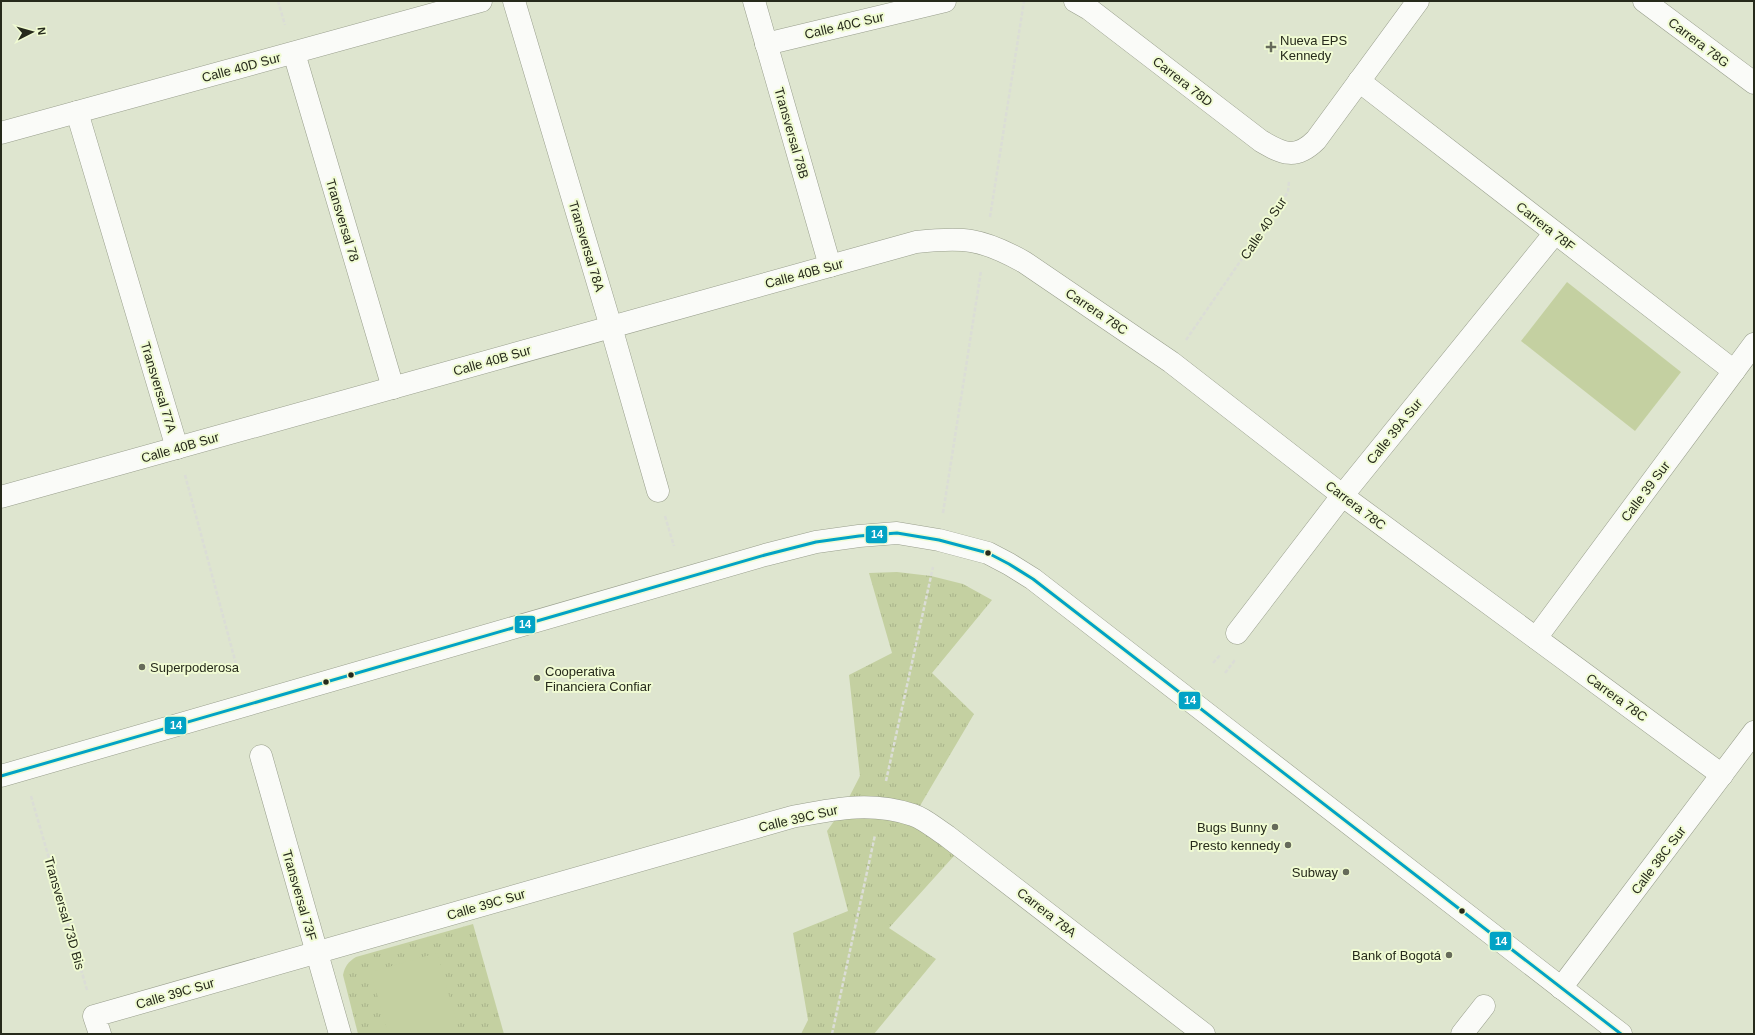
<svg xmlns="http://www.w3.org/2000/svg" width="1755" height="1035" font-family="Helvetica,sans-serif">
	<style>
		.grass { fill: url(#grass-tufts) }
		.pitch { fill: #c4d0a1 }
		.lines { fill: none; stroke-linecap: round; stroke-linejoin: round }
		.minor-casing { stroke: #989e8c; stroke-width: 23 }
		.path { stroke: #dbddd6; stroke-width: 2.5; stroke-dasharray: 4 2; stroke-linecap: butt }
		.minor { stroke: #fafbf8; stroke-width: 22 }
		.bus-1-casing { stroke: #f0fbd3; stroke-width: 6 }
		.bus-1 { stroke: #02a3c5; stroke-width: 3 }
		.poi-dot { fill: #666b5a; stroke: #f0fbd3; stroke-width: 1.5 }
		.bus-dot { fill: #262a1b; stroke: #f0fbd3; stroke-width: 1.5 }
		.labels { text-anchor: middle; stroke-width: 4; stroke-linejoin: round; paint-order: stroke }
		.street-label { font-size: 13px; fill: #262a1b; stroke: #f0fbd3 }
		.poi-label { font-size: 13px; fill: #262a1b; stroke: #f0fbd3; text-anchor: end }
		.line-badge { stroke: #f0fbd3; stroke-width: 1.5 }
		.badge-label { font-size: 11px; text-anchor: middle; font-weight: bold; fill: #fff }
	</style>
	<defs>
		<pattern id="grass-tufts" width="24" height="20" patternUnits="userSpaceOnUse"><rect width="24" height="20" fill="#c4d0a1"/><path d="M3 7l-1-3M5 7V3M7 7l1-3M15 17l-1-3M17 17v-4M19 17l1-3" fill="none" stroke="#a8b38a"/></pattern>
	</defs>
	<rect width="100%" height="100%" fill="#dee5cf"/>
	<g class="grass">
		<polygon points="897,572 931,576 963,584 992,600 932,673 974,714 914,816 962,847 889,928 936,959 874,1034 801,1034 808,1020 793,933 848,911 827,831 844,807 860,776 849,675 892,653 869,573"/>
		<path d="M473 924 504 1034H358L343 975C345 966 348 962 356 957Z"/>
	</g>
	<g class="pitch">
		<polygon points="1567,282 1681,372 1635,431 1521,341"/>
		<polygon points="437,953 460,1034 388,1034 371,972"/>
	</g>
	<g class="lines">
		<g class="minor-casing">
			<g id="minor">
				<polyline points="514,1 611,327 658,491"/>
				<polyline points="754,1 830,266"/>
				<path d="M1075 1 1089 9 1261 141C1283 154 1296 160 1316 140L1418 1"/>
				<polyline points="1644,1 1754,83"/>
				<polyline points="766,44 945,1"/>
				<polyline points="294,53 393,388"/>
				<polyline points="1359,81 1734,371"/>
				<polyline points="77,112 177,448"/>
				<polyline points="1,133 481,1"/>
				<path d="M1 497 916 242C964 237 981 238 1024 262L1171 362 1351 502 1722 775"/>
				<polyline points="1237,633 1342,496 1555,233"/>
				<polyline points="1536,638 1754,344"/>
				<polyline points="261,756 340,1034"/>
				<polyline points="1,776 765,555 816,542 859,536 897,533 939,540 988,553 1009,564 1033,579 1621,1034"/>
				<polyline points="1561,988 1754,732"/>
				<path d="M100 1034 94 1016 792 817C835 809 870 801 913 815 925 819 936 829 947 836L1204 1034"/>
				<polyline points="1462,1034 1484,1006"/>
			</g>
		</g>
		<g class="path">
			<polyline points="278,1 285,25"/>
			<polyline points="990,217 1024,1"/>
			<polyline points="1186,340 1288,192 1289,181"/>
			<polyline points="185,475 236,664"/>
			<polyline points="943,513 981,271"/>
			<polyline points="665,516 674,546"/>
			<polyline points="1213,663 1221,654"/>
			<polyline points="1225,673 1235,660"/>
			<polyline points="886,781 933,567"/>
			<polyline points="31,796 87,990"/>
			<polyline points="832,1034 875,835"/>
		</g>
		<use href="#minor" class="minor"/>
		<g class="bus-1-casing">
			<polyline id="bus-1" points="1,776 765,555 816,542 859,536 897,533 939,540 988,553 1009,564 1033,579 1621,1034"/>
		</g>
		<use href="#bus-1" class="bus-1"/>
	</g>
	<g class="poi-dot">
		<path d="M1269 41h4v4h4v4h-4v4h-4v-4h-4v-4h4z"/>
		<circle cx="142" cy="667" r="4"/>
		<circle cx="537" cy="678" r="4"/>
		<circle cx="1275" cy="827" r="4"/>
		<circle cx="1288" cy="845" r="4"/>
		<circle cx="1346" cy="872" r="4"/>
		<circle cx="1449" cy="955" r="4"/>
	</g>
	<g class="bus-dot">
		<circle cx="988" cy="553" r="3.5"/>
		<circle cx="351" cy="675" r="3.5"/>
		<circle cx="326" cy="682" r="3.5"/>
		<circle cx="1462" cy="911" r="3.5"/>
	</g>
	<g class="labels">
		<g class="street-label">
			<text transform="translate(844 25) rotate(-13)" y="5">Calle 40C Sur</text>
			<text transform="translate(1699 42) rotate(37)" y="5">Carrera 78G</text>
			<text transform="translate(241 67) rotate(-15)" y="5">Calle 40D Sur</text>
			<text transform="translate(1183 81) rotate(38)" y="5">Carrera 78D</text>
			<text transform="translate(792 133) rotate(74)" y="5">Transversal 78B</text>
			<text transform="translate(343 220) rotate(73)" y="5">Transversal 78</text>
			<text transform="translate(1546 226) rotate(38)" y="5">Carrera 78F</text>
			<text transform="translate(1263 228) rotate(-56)" y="5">Calle 40 Sur</text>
			<text transform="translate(587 246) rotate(73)" y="5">Transversal 78A</text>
			<text transform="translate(804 273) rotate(-15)" y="5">Calle 40B Sur</text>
			<text transform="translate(1097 311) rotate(34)" y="5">Carrera 78C</text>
			<text transform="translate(492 360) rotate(-16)" y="5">Calle 40B Sur</text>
			<text transform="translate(159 387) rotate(73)" y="5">Transversal 77A</text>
			<text transform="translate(1394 431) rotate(-51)" y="5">Calle 39A Sur</text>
			<text transform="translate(180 447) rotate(-16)" y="5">Calle 40B Sur</text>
			<text transform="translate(1645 491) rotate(-53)" y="5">Calle 39 Sur</text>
			<text transform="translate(1356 505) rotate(37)" y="5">Carrera 78C</text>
			<text transform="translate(1617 697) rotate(36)" y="5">Carrera 78C</text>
			<text transform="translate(798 818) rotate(-13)" y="5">Calle 39C Sur</text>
			<text transform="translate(1658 860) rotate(-53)" y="5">Calle 38C Sur</text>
			<text transform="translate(300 895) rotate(74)" y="5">Transversal 73F</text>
			<text transform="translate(486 904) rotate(-16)" y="5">Calle 39C Sur</text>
			<text transform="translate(1047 912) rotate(38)" y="5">Carrera 78A</text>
			<text transform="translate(65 913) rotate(74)" y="5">Transversal 73D Bis</text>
			<text transform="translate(175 993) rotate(-16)" y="5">Calle 39C Sur</text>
		</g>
		<g class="poi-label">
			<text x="1280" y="45" text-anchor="start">Nueva EPS<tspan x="1280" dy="15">Kennedy</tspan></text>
			<text x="150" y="672" text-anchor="start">Superpoderosa</text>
			<text x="545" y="676" text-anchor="start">Cooperativa<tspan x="545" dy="15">Financiera Confiar</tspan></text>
			<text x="1267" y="832">Bugs Bunny</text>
			<text x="1280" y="850">Presto kennedy</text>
			<text x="1338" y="877">Subway</text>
			<text x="1441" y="960">Bank of Bogotá</text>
		</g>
	</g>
	<g class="line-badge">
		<rect x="865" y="525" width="23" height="19" rx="4" fill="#02a3c5"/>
		<rect x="514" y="615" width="22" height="19" rx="4" fill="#02a3c5"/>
		<rect x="1178" y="691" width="23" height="19" rx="4" fill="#02a3c5"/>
		<rect x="164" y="716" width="23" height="19" rx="4" fill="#02a3c5"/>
		<rect x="1489" y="931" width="23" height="20" rx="4" fill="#02a3c5"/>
	</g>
	<g class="badge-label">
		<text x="877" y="538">14</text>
		<text x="525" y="628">14</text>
		<text x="1190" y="704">14</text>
		<text x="176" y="729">14</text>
		<text x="1501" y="945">14</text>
	</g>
	<rect width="1755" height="1035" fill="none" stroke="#262a1b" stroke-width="4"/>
	<g transform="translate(32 32) rotate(84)" stroke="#f0fbd3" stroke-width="3" paint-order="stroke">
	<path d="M0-3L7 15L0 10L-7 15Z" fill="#262a1b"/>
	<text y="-6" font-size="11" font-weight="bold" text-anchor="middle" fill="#262a1b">N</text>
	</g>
</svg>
